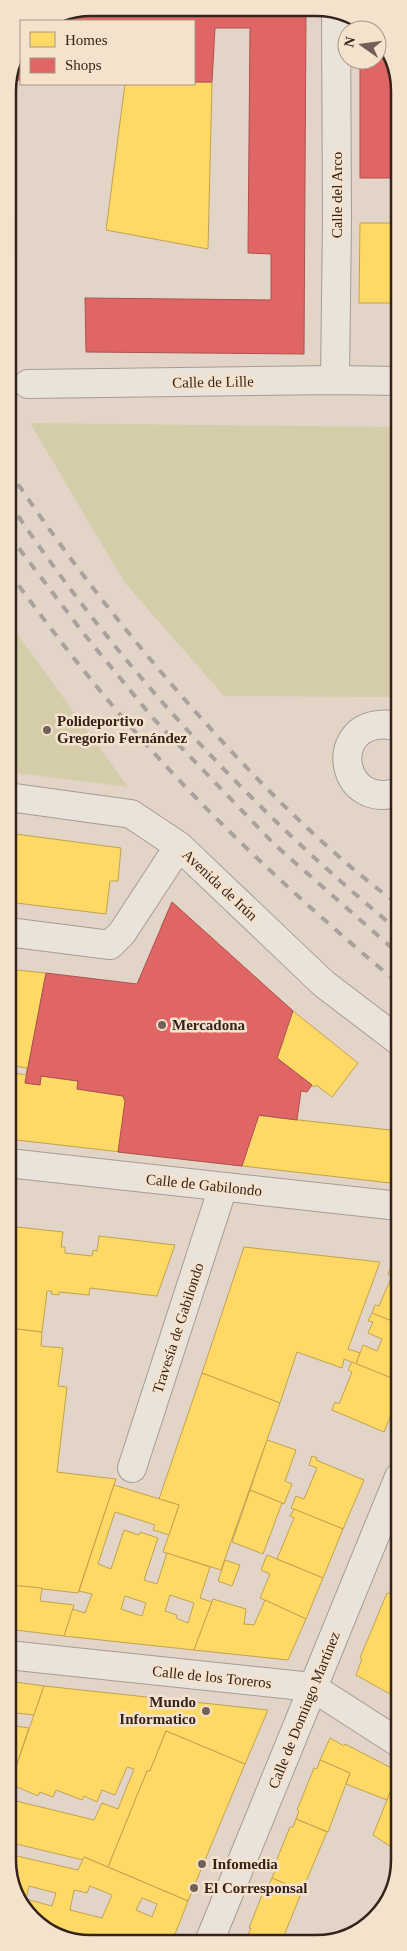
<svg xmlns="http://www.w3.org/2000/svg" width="407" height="1951" font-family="Georgia,serif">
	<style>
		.green { fill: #d5cdaa }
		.homes { fill: #ffd966; stroke: #c2a250; fill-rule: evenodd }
		.shops { fill: #e06666; stroke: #ac5250 }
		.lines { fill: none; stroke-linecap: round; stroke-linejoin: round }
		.minor-casing { stroke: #a79b92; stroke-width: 30 }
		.minor { stroke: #eae3da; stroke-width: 28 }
		.rail { stroke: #a9a19b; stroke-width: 4; stroke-dasharray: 9 9; stroke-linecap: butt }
		.poi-dot { fill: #716158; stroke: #f5e2cd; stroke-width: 2 }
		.labels { text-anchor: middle; stroke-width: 5; stroke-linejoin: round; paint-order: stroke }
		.street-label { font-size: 15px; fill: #34231b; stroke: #f5e2cd }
		.poi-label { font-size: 15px; font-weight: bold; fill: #34231b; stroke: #f5e2cd; text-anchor: start }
		.rim { fill: none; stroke: #34231b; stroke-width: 2.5 }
	</style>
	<rect width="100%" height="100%" fill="#e2d5c8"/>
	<g class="green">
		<polygon points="30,423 399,427 399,697 224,696 125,583"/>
		<polygon points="8,621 128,787 8,772"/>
	</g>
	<g class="homes">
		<polygon points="194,82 212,82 208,249 106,230 125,84 194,84"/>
		<polygon points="360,223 399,223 399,303 359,303"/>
		<polygon points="8,833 121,848 118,881 110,881 106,914 8,902"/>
		<polygon points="172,902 293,1011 358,1063 332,1097 316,1085 314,1087 277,1058 284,1039 161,927"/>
		<polygon points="8,969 46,973 25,1083 40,1085 41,1076 78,1081 77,1089 123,1096 125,1101 399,1131 399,1184 8,1139 8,1072 26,1075 27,1068 8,1065"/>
		<polygon points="8,1226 63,1232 61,1247 65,1247 65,1253 92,1256 93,1250 97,1251 99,1236 175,1245 157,1296 90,1288 89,1295 59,1292 59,1295 51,1294 52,1291 47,1291 42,1332 8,1328"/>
		<polygon points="244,1247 380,1262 348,1349 360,1353 356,1364 344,1359 342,1368 297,1352 280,1403 202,1373"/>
		<polygon points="391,1267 399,1270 399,1324 372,1313 375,1305 379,1306 392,1276 388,1274"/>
		<polygon points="372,1313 399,1324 399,1381 356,1364 363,1345 377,1351 382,1339 368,1333 373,1322 368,1321"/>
		<polygon points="8,1328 42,1332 41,1346 63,1348 58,1386 67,1387 57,1472 116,1479 78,1593 8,1585"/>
		<polygon points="352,1362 399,1381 399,1395 384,1432 332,1410 335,1402 339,1404 352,1372 348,1370"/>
		<polygon points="202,1373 280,1403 221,1570 163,1552 179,1505 159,1499"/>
		<polygon points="267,1440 296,1450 285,1481 292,1484 284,1504 250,1490"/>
		<polygon points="312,1456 317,1458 316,1460 364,1480 343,1529 291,1508 296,1496 304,1499 317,1468 309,1465"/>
		<path d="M114 1485 179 1505 169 1535 153 1530 155 1525 115 1512 98 1564 111 1569 124 1530 139 1535 140 1532 158 1538 144 1580 157 1584 167 1553 210 1567 200 1598 212 1602 194 1650 64 1636 72 1609 85 1613 92 1594 79 1591ZM170 1595 194 1603 188 1623 176 1618 177 1615 165 1611ZM125 1596 146 1603 142 1616 121 1609Z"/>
		<polygon points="250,1490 282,1503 263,1554 232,1542"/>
		<polygon points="294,1509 343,1529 323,1578 277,1559 294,1518 290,1516"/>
		<polygon points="267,1555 323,1578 306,1619 260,1598 270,1574 261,1570"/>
		<polygon points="225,1560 240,1565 232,1586 218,1581"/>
		<polygon points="399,1564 399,1589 392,1586"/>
		<polygon points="11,1585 42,1588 40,1601 74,1605 64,1636 8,1629 8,1597 10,1597"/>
		<polygon points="392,1586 399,1589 399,1658 396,1665 399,1666 399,1699 356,1675 362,1659 360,1658 387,1593 389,1594"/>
		<polygon points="213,1599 246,1609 244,1624 254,1625 265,1600 306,1619 288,1660 194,1650"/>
		<polygon points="8,1681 44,1686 34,1715 8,1712"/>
		<polygon points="44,1686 268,1710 245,1764 166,1731 150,1771 147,1771 108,1867 84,1857 83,1860 8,1842 8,1799 94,1820 102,1803 118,1809 134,1769 127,1767 115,1795 102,1790 97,1802 84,1796 82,1800 56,1790 53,1797 40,1792 38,1796 10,1784"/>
		<polygon points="8,1725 29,1728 10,1784 8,1783"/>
		<polygon points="166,1731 245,1764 188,1901 108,1867 147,1771 150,1771"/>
		<polygon points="330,1738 344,1746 345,1744 399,1772 387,1800 346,1784 350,1773 320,1760"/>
		<polygon points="320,1760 350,1773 328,1832 296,1819 299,1811 297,1810 314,1768 317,1769"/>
		<polygon points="397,1775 399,1776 399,1852 373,1835"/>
		<polygon points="296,1819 327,1832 302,1891 272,1878 275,1870 273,1869 290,1827 293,1827"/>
		<path d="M8 1854 78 1870 84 1857 188 1901 172 1942H75L72 1941 74 1934 61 1931V1934L28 1915 8 1870ZM29 1886 56 1893 52 1906 26 1899ZM90 1886 112 1895 102 1918 70 1910 74 1890 87 1893ZM142 1898 157 1904 152 1917 136 1910Z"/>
		<polygon points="272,1878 302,1891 281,1943 260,1943 247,1937 251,1928 249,1928 266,1885 268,1886"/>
	</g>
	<g class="shops">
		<polygon points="306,11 304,354 86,352 85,298 271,300 271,254 248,253 250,28 215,28 212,82 194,82 194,21 48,21 59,14"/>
		<polygon points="377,35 399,81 399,178 360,178 360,60 377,60"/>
		<polygon points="21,56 21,80 10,80"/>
		<polygon points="172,902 293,1011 277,1058 312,1085 307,1092 301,1091 297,1120 259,1115 242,1166 118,1152 125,1101 123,1096 77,1089 78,1081 41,1076 40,1085 25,1083 46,973 137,984"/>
	</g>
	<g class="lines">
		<g class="minor-casing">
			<g id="minor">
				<polyline points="335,380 337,220 336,10"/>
				<polyline points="28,384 335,380 399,381"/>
				<path d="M399 728C392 724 384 724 377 725 328 732 343 811 399 792"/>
				<polyline points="8,797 131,814 179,846 324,984 399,1041"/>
				<polyline points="8,932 110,945 122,933 179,846"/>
				<polyline points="8,1163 399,1206"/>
				<polyline points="132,1468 223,1187"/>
				<polyline points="8,1655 312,1687 399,1743"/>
				<polyline points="209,1942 399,1477"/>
			</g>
		</g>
		<use href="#minor" class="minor"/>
		<g class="rail">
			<path d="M8 469C64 554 126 633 193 709 256 780 323 849 399 905"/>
			<path d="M8 501C116 663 249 808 399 931"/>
			<polyline points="8,534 84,634 152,717 275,845 399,954"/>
			<path d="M8 571C49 627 91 682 137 734 217 825 306 906 399 984"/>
		</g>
	</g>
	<g class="poi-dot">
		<circle cx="47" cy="730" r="5"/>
		<circle cx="162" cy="1025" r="5"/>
		<circle cx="206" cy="1711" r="5"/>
		<circle cx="202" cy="1864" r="5"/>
		<circle cx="194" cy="1888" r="5"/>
	</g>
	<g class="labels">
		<g class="street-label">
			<text transform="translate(337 195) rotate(-90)" y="5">Calle del Arco</text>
			<text transform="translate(213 382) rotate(-1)" y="5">Calle de Lille</text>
			<text transform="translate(220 885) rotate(43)" y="5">Avenida de Irún</text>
			<text transform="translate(204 1185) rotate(6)" y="5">Calle de Gabilondo</text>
			<text transform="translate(178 1328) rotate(-72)" y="5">Travesía de Gabilondo</text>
			<text transform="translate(212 1677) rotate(6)" y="5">Calle de los Toreros</text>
			<text transform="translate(304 1710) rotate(-68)" y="5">Calle de Domingo Martínez</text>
		</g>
		<g class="poi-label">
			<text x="57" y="726">Polideportivo<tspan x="57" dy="17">Gregorio Fernández</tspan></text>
			<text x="172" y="1030">Mercadona</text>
			<text x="196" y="1707" text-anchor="end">Mundo<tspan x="196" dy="17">Informatico</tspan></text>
			<text x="212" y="1869">Infomedia</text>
			<text x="204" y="1893">El Corresponsal</text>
		</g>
	</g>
	<path d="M0 0H407V1951H0ZM91 16H316A75 75 0 0 1 391 91V1860A75 75 0 0 1 316 1935H91A75 75 0 0 1 16 1860V91A75 75 0 0 1 91 16Z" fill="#f5e2cd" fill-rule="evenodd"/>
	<path class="rim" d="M91 16H316A75 75 0 0 1 391 91V1860A75 75 0 0 1 316 1935H91A75 75 0 0 1 16 1860V91A75 75 0 0 1 91 16Z"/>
	<rect x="20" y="20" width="175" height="65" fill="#f5e2cd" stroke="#a89686"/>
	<rect x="30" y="32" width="25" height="15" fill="#ffd966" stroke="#a89686"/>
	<text x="65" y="45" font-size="15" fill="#34231b">Homes</text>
	<rect x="30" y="58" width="25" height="15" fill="#e06666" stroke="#a89686"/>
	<text x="65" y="70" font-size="15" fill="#34231b">Shops</text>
	<g transform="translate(362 45) rotate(284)"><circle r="24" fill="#f5e2cd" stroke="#a89686"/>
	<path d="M0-4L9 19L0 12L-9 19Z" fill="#716158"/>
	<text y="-8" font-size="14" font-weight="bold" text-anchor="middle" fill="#34231b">N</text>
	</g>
</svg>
